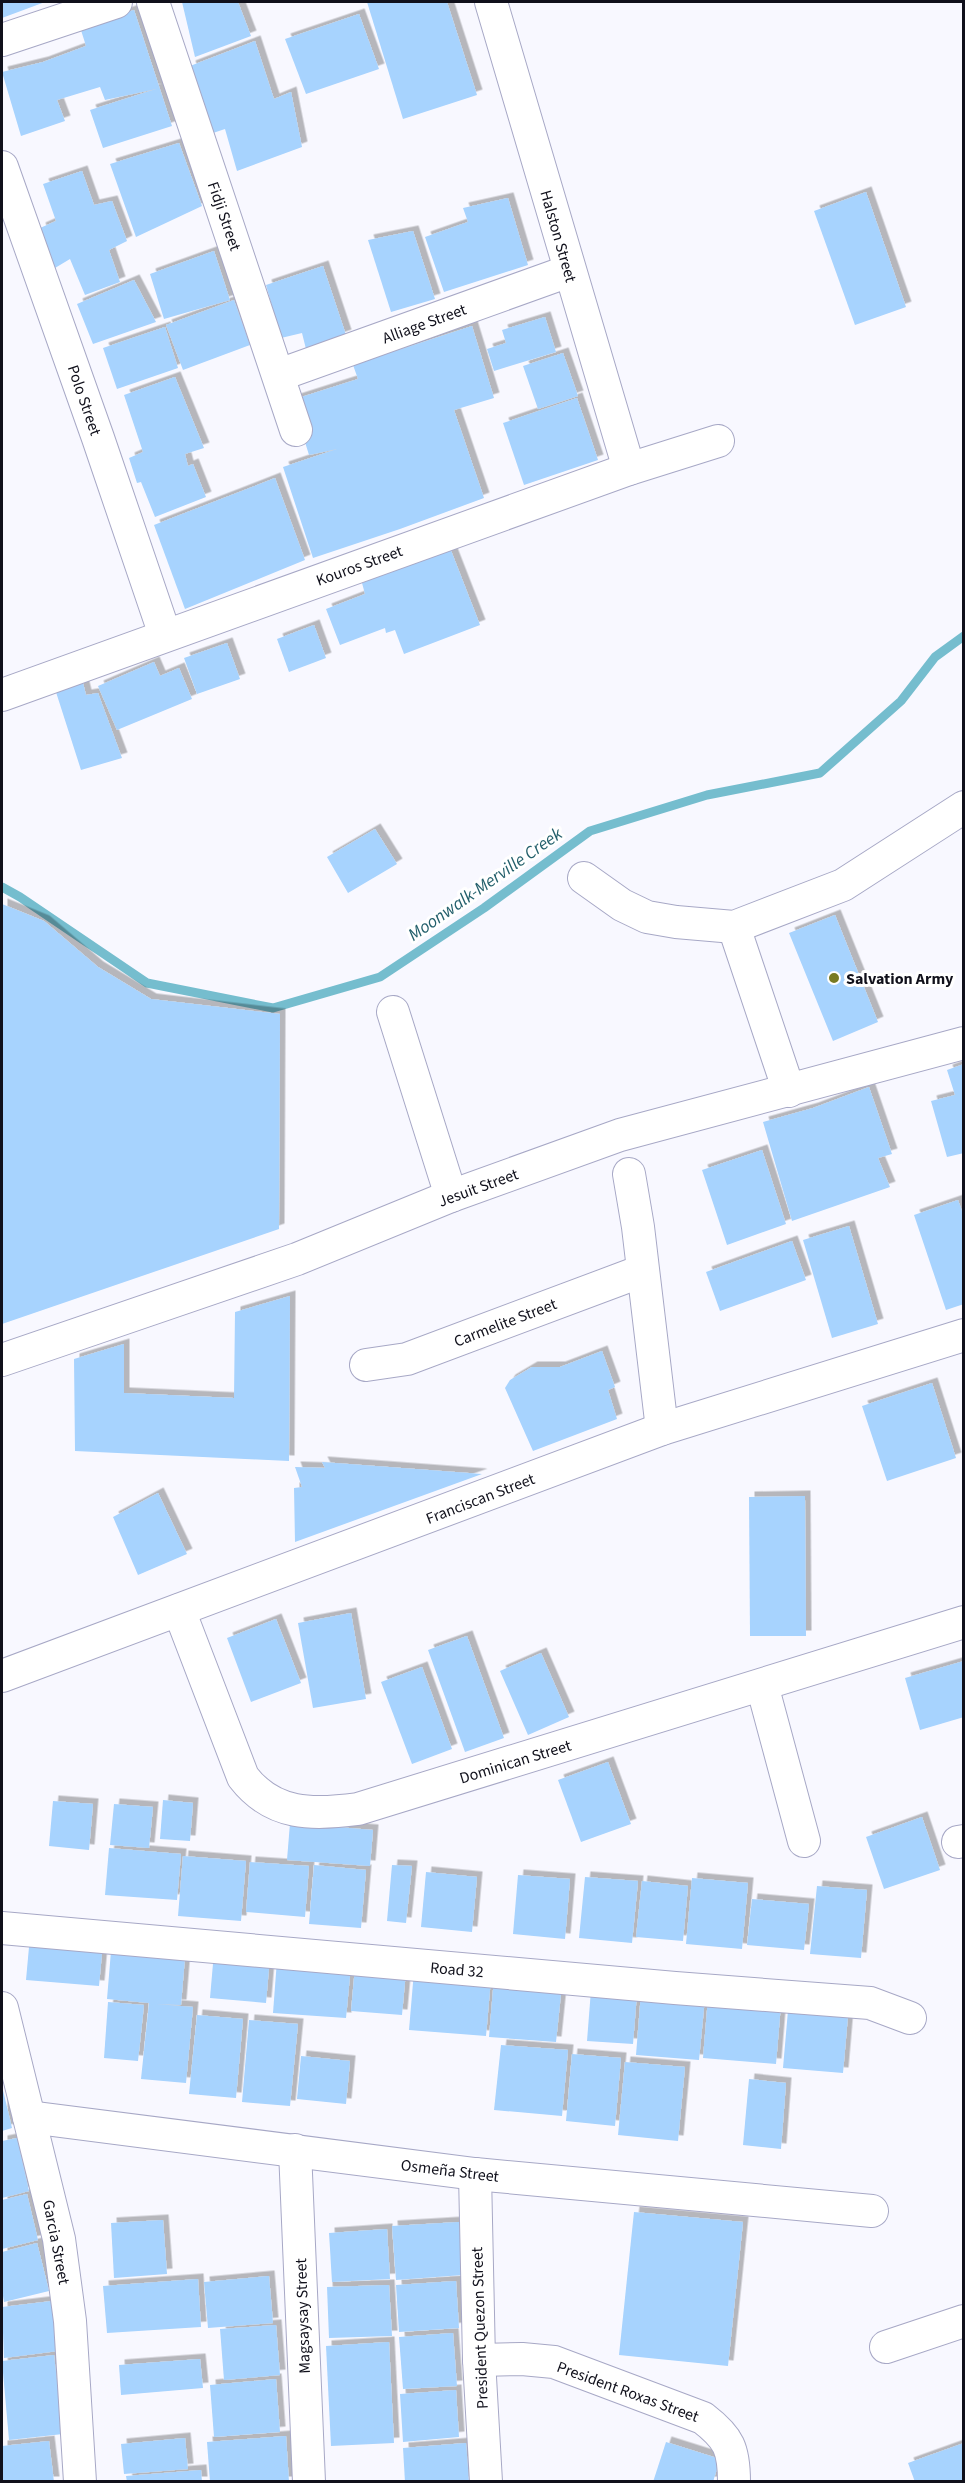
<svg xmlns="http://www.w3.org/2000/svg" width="965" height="2483" font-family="'Source Sans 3',sans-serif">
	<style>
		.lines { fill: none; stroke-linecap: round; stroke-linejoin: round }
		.stream { stroke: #75bdce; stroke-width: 9 }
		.building { fill: #a7d3fe; filter: url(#shadow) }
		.minor-casing { stroke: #a7a8c6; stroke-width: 34 }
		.minor { stroke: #fff; stroke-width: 32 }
		.poi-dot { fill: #787a22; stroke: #fff; stroke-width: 2 }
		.labels { text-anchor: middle; stroke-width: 6; stroke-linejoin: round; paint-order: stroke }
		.street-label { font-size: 16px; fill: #10101b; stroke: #fff }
		.poi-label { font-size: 16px; font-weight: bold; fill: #10101b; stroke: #fff; text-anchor: start }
		.water-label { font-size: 18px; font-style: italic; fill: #235f6b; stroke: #fff }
	</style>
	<defs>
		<filter id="shadow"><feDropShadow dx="5.5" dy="-5.5" stdDeviation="0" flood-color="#0004"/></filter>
	</defs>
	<rect width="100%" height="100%" fill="#f8f8ff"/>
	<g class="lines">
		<polyline class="stream" points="2,887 20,897 147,983 273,1008 380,977 484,908 590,831 707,795 820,773 901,701 935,657 964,636"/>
	</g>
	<g class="building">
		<polygon points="2,2 45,2 2,18"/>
		<polygon points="182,2 238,2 251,36 195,57"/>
		<polygon points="367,2 447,2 477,95 403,119"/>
		<polygon points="134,10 172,126 103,148 90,110 156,89 105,100 100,87 57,100 65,121 21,136 2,72 43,62 86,46 80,27"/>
		<polygon points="359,14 379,69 306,94 285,39"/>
		<polygon points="255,41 274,99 291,92 302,147 237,171 225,129 213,133 190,66"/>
		<polygon points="179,143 202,206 136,237 110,164"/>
		<polygon points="82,171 94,205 112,201 127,241 109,250 120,282 85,295 70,259 55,268 40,228 56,221 43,184"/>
		<polygon points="866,192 906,307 855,325 814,211"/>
		<polygon points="508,198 528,265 444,292 425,237 468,222 463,208"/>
		<polygon points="413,231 435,299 391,312 368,240"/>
		<polygon points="214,251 230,300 164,319 150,274"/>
		<polygon points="323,266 346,335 306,349 302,333 281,338 266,285"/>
		<polygon points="134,280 156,322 93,344 77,304"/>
		<polygon points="234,300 250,345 183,370 166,325"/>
		<polygon points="545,317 556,352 494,371 487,349 506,343 502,330"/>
		<polygon points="472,326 494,398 454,410 484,498 400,529 313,558 283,467 337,449 309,455 292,400 358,379 353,365"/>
		<polygon points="165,327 178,368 117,389 103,348"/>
		<polygon points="563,353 578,396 538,409 523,366"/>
		<polygon points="175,377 204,448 185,454 188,466 193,464 206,497 155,517 141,482 137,483 129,458 143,452 124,395"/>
		<polygon points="577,398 598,460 524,485 503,423"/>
		<polygon points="275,478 305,560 185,609 154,525"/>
		<polygon points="450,548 480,625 404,654 395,630 386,633 385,628 340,645 326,609 365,594 362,583"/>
		<polygon points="314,625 326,658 289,672 277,639"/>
		<polygon points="227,643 240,679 197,694 184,658"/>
		<polygon points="154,662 160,676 179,668 192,699 117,730 98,686"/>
		<polygon points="82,679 86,695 98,693 122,758 81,770 55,689"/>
		<polygon points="375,829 397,864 348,893 327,857"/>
		<polygon points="2,904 44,921 98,967 151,999 280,1014 279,1229 2,1324"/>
		<polygon points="835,915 878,1022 833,1041 789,933"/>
		<polygon points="964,1064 964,1153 947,1157 931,1101 955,1095 947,1070"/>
		<polygon points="869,1087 892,1154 878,1158 890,1187 792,1221 763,1122 813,1108"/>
		<polygon points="762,1150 786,1224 727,1245 702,1170"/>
		<polygon points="958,1200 964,1217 964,1304 946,1310 914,1215"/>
		<polygon points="849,1226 878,1324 832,1338 803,1240"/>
		<polygon points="792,1241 806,1280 720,1311 706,1272"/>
		<polygon points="290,1296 289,1461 75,1451 74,1359 124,1344 124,1393 234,1398 235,1312"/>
		<polygon points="602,1351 615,1387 608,1390 617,1419 533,1451 505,1388 510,1380 532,1367 560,1367"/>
		<polygon points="932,1383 956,1458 887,1481 862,1406"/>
		<polygon points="322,1462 482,1474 295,1542 294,1488 302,1487 295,1467 325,1468"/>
		<polygon points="158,1493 187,1554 138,1575 113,1517"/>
		<polygon points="805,1496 806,1636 750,1636 749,1497"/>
		<polygon points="351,1613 366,1699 313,1708 298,1623"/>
		<polygon points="276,1619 301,1683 251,1702 227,1638"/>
		<polygon points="467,1636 504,1738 465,1752 428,1650"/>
		<polygon points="541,1653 569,1717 528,1735 500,1671"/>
		<polygon points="964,1661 964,1717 920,1730 905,1678"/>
		<polygon points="422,1667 452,1749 412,1764 381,1682"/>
		<polygon points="608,1762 631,1824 581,1842 558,1780"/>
		<polygon points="163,1800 193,1803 190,1841 160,1839"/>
		<polygon points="53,1801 93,1804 89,1850 49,1846"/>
		<polygon points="114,1804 153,1807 149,1848 110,1845"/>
		<polygon points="922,1817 940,1870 884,1889 866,1837"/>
		<polygon points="290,1823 373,1830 370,1866 287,1860"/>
		<polygon points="109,1848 181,1854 177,1900 105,1895"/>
		<polygon points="183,1856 246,1861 241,1921 178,1916"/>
		<polygon points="250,1862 309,1866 305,1917 246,1912"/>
		<polygon points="314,1865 366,1870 361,1928 309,1924"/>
		<polygon points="392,1865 412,1866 406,1923 387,1921"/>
		<polygon points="426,1872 477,1877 472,1932 421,1927"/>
		<polygon points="518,1875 570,1879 565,1939 513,1934"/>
		<polygon points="585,1877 638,1881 632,1943 579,1938"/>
		<polygon points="692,1878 748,1883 742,1949 686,1944"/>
		<polygon points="642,1881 688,1886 683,1941 636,1937"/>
		<polygon points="817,1886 867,1890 861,1958 810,1954"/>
		<polygon points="752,1899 809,1904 804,1950 747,1945"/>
		<polygon points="30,1936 103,1942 99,1986 26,1980"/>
		<polygon points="111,1951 185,1957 181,2005 156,2004 193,2007 186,2083 141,2079 149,2003 107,1999"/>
		<polygon points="214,1952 270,1956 266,2003 210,1998"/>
		<polygon points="277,1960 351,1965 346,2018 273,2013"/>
		<polygon points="355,1967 406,1971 402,2015 351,2011"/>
		<polygon points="414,1971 491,1978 486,2036 409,2030"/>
		<polygon points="494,1978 562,1984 556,2042 489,2037"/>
		<polygon points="591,1990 637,1993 633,2044 587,2041"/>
		<polygon points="641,1993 705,1998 699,2060 636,2055"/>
		<polygon points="708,1998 781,2004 776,2064 703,2058"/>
		<polygon points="789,1999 849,2004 843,2073 783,2068"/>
		<polygon points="108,2002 144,2005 138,2061 104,2058"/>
		<polygon points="197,2015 243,2019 236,2098 189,2094"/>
		<polygon points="249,2020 298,2024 290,2106 242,2102"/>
		<polygon points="501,2045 568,2050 562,2116 494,2110"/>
		<polygon points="572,2054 621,2058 615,2126 566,2121"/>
		<polygon points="301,2056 350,2061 346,2104 297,2099"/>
		<polygon points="625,2062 685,2067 678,2141 618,2135"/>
		<polygon points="749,2079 786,2083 781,2149 743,2145"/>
		<polygon points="2,2086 12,2128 2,2131"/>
		<polygon points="17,2138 29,2191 2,2198 2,2141"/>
		<polygon points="27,2194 38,2240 2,2249 2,2200"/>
		<polygon points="634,2212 743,2222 728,2366 619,2355"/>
		<polygon points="163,2220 167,2274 114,2278 111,2223"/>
		<polygon points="459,2222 463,2275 396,2280 392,2226"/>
		<polygon points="387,2229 390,2279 332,2282 329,2233"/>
		<polygon points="37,2243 49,2291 4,2302 2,2290 2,2252"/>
		<polygon points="269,2276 273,2323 208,2328 204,2282"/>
		<polygon points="198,2279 201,2327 107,2333 103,2286"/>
		<polygon points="456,2281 459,2328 399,2332 396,2285"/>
		<polygon points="389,2285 392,2336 329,2338 327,2287"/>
		<polygon points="52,2301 58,2351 4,2358 2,2307"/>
		<polygon points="276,2325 280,2375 224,2380 220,2329"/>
		<polygon points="453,2333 457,2386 403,2389 399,2337"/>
		<polygon points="389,2342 394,2443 331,2446 326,2346"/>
		<polygon points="54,2355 63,2434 9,2440 2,2361"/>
		<polygon points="200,2359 203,2388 121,2395 119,2365"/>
		<polygon points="276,2379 280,2432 214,2437 210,2385"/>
		<polygon points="456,2390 459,2437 403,2442 400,2394"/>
		<polygon points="286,2436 289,2482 210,2482 207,2442"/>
		<polygon points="185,2438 188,2469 124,2474 121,2444"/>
		<polygon points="49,2441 54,2482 2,2482 2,2446"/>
		<polygon points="666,2442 720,2459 713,2482 653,2482"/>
		<polygon points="466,2443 469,2482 405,2482 403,2448"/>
		<polygon points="964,2443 964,2482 915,2482 908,2463"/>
		<polygon points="201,2470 202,2482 127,2482 126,2476"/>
	</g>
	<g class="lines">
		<g class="minor-casing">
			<g id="minor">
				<polyline points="153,2 296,430"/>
				<polyline points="491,2 629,469"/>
				<polyline points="2,40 116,2"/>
				<polyline points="2,167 98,438 165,635"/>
				<polyline points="279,375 569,271"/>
				<polyline points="2,695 629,469 718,441"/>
				<polyline points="584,878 622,905 647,917 676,922 734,927 843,885 964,807"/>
				<polyline points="734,927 789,1091"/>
				<polyline points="393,1012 451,1196"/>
				<polyline points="629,1174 638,1227 662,1429"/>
				<polyline points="2,1360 297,1259 451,1196 620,1135 964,1043"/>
				<polyline points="366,1365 407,1359 642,1271"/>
				<path d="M179 1610 243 1777C273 1816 313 1815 358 1809L964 1622"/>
				<polyline points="2,1676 662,1429 964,1335"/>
				<polyline points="762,1685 804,1841"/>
				<polyline points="958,1842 964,1841"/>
				<polyline points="2,1928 675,1988 870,2003 910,2018"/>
				<polyline points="2,2008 59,2239 70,2321 80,2482"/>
				<polyline points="29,2117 475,2174 872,2211"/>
				<polyline points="295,2150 309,2482"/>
				<polyline points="475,2174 479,2360 486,2482"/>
				<polyline points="886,2347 964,2321"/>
				<path d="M479 2360 522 2359 554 2362 703 2418C729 2438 734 2449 734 2482"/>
			</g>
		</g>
		<use href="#minor" class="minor"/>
	</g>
	<circle class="poi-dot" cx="834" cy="978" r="6"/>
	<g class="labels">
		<g class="street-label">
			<text transform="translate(225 216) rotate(71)" y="6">Fidji Street</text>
			<text transform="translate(559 236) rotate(74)" y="6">Halston Street</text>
			<text transform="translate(424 323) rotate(-20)" y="6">Alliage Street</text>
			<text transform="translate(85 400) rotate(71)" y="6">Polo Street</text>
			<text transform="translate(359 565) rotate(-20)" y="6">Kouros Street</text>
			<text transform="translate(478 1187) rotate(-20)" y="6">Jesuit Street</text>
			<text transform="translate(505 1322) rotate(-21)" y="6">Carmelite Street</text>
			<text transform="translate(480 1498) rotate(-21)" y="6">Franciscan Street</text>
			<text transform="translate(515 1761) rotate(-17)" y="6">Dominican Street</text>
			<text transform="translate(457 1969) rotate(5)" y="6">Road 32</text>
			<text transform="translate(450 2170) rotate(7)" y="6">Osmeña Street</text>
			<text transform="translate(57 2242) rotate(79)" y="6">Garcia Street</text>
			<text transform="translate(302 2316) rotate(-92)" y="6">Magsaysay Street</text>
			<text transform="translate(479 2328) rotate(-92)" y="6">President Quezon Street</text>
			<text transform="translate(628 2391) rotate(20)" y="6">President Roxas Street</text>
		</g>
		<g class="poi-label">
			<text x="846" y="984">Salvation Army</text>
		</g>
		<g class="water-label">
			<text transform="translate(485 884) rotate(-35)" y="6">Moonwalk-Merville Creek</text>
		</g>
	</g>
	<rect width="965" height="2483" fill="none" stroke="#10101b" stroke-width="6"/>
</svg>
